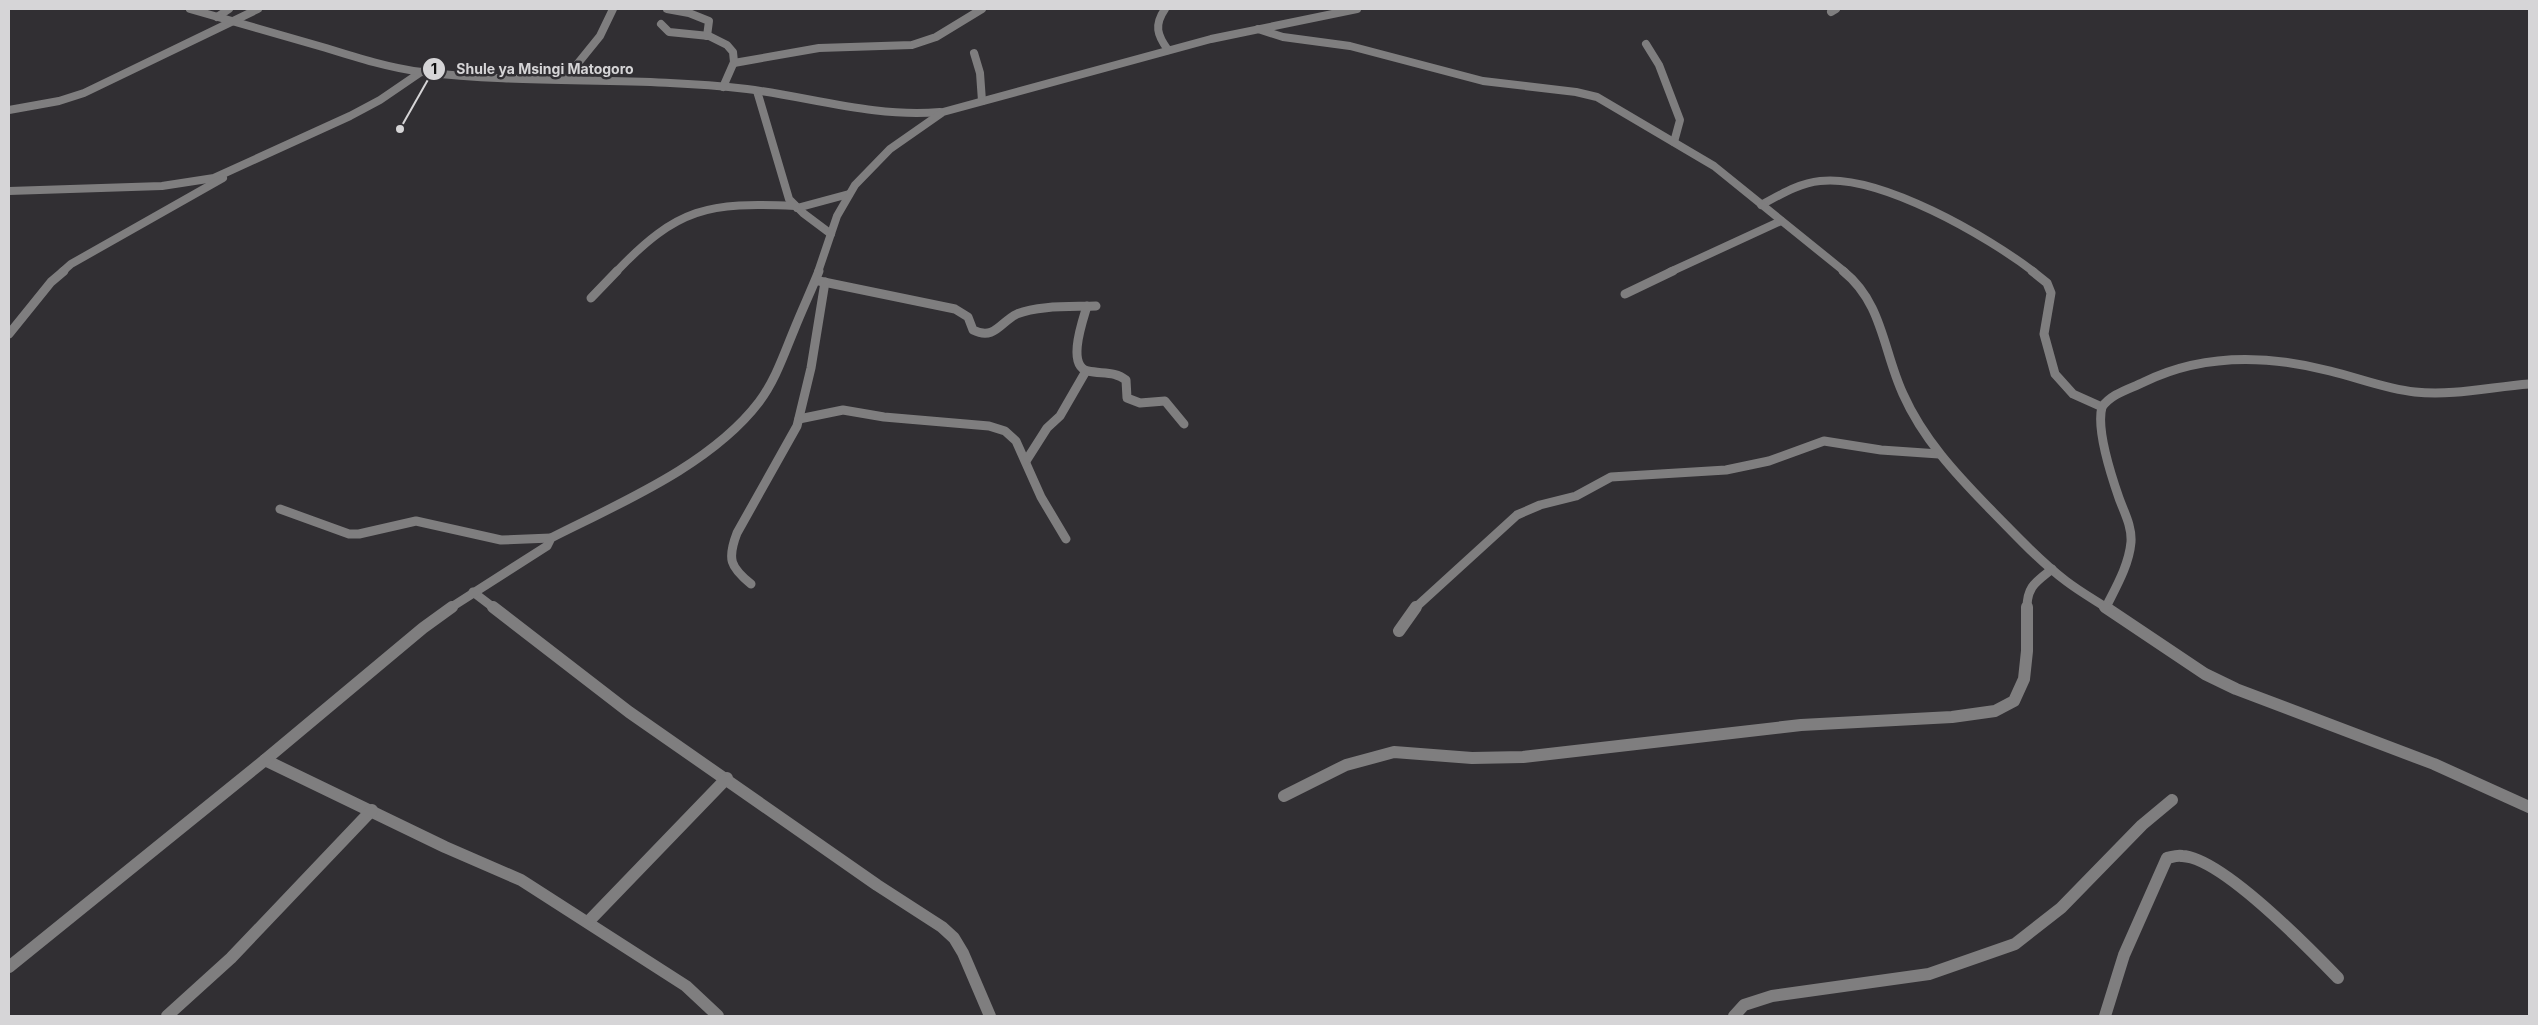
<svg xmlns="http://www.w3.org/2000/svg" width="2538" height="1025" font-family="Inter,sans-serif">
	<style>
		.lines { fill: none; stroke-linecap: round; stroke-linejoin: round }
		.minor-far2 { stroke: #7f7e7f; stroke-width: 8 }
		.minor-far1 { stroke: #7f7e7f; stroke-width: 9 }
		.minor { stroke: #7f7e7f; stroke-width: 12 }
		.tertiary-far2 { stroke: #7f7e7f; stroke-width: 8 }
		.tertiary-far1 { stroke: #7f7e7f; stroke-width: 9 }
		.tertiary { stroke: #7f7e7f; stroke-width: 12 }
		.leader { fill: none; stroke: #d6d5d7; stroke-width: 2 }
		.callout-dot { fill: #d6d5d7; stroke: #312f33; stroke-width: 2 }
		.mark-label { font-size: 15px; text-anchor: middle; font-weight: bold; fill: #111 }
		.callout-label { font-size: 14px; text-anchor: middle; font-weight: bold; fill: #d6d5d7; stroke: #312f33; stroke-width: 5; stroke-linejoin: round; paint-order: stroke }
	</style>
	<rect width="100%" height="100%" fill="#312f33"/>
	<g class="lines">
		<g class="minor-far2">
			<polyline points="667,9 689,13 709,21 707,36"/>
			<path d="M1165 9C1154 25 1157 35 1168 50"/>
			<polyline points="1831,12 1836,9"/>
			<polyline points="217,17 229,9"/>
			<polyline points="661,24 669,32 709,36 727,45 733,52 734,62 723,87"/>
			<polyline points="1646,44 1659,65 1680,120 1674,142"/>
			<polyline points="974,53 980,73 982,101"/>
			<polyline points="734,63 819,48 912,45 936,37 982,9"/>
			<polyline points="566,78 600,36 613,9"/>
			<polyline points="757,91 789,199 803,213 831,234"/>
			<polyline points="9,110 59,101 84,93 258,9"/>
			<polyline points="9,191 162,186 214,178 350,116 380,100 421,72"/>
			<path d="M1761 205C1780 195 1799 183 1820 181 1880 174 1987 236 2034 272"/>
			<polyline points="797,208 849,194"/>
			<polyline points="62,272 71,264 223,178"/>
			<path d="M616 272C678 207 708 202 795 206"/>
			<polyline points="1670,272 1781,221"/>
		</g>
		<g class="minor-far1">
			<polyline points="2032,271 2047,283 2051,293 2044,334 2055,374 2073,394 2102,407"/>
			<path d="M819 281 955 309 968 317 973 330C995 341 1001 321 1017 314 1038 305 1073 307 1096 306"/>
			<polyline points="1625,294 1673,271"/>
			<polyline points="591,298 617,271"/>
			<path d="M1087 306C1083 320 1066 366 1088 371 1102 374 1115 371 1126 380L1127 398 1140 403 1165 401 1184 424"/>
			<polyline points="9,334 51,282 64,271"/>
			<polyline points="799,419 843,410 884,417 989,426 1005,431 1016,441 1041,497 1066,539"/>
			<polyline points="1026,461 1047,428 1060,416 1086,371"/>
			<polyline points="280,509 349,534 359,534 416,521 501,540 551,538"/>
			<path d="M751 584C730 567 727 559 737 533L797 426 811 368 825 282"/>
			<polyline points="473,592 494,608"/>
			<path d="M2106 607C2116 587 2129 565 2131 542 2132 526 2124 512 2119 498 2111 475 2096 429 2102 407 2112 393 2130 389 2144 382 2203 353 2268 355 2330 371 2359 378 2386 389 2415 392 2453 396 2491 387 2529 384"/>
			<polyline points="1415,608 1517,515 1540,505 1576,496 1611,477 1726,470 1769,461 1824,441 1881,450 1939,454"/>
			<path d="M2027 608C2027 586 2036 582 2052 569"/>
		</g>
		<g class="minor">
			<polyline points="493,607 629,712 877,885 942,927 954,938 963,953 990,1016"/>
			<polyline points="1399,631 1416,607"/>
			<polyline points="265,760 445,847 521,880 686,986 718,1016"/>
			<polyline points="1284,796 1346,765 1394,752 1472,758 1523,757 1801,725 1952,717 1995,711 2014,701 2024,679 2027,651 2027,607"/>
			<polyline points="588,922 727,778"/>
			<polyline points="167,1016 231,958 372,810"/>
			<polyline points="1734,1016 1744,1005 1772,996 1929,974 2015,944 2061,908 2142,825 2172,800"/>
			<path d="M2105 1016 2124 955 2167 858C2172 857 2177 855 2182 856 2221 857 2310 949 2338 978"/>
		</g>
		<g class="tertiary-far2">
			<path d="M190 9C235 22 281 35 326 48 358 58 390 68 422 72 530 85 639 76 747 89 810 97 876 118 940 112"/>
			<polyline points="1258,29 1283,37 1350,46 1483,81 1576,92 1597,97 1714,166 1845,272"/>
			<polyline points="818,272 837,216 855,185 890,149 943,112 1211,39 1357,9"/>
		</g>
		<g class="tertiary-far1">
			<path d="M1843 271C1883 303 1883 351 1903 394 1923 439 1956 474 1989 508 2014 533 2038 560 2066 581 2079 591 2093 599 2107 608"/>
			<path d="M450 608 547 546 551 538C620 503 711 465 759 402 775 381 784 354 794 330 802 310 811 291 819 271"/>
		</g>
		<g class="tertiary">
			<polyline points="2105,607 2205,674 2236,689 2434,764 2529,807"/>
			<polyline points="9,967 265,760 423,628 452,607"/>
		</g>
	</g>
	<path class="leader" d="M400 129L434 69"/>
	<g class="callout-dot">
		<circle cx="400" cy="129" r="5"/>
		<circle cx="434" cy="69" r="12"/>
	</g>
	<g class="mark-label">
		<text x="434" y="74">1</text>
	</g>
	<g class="callout-label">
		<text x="545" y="74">Shule ya Msingi Matogoro</text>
	</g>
	<rect width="2538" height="1025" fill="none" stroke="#d6d5d7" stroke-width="20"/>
</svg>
